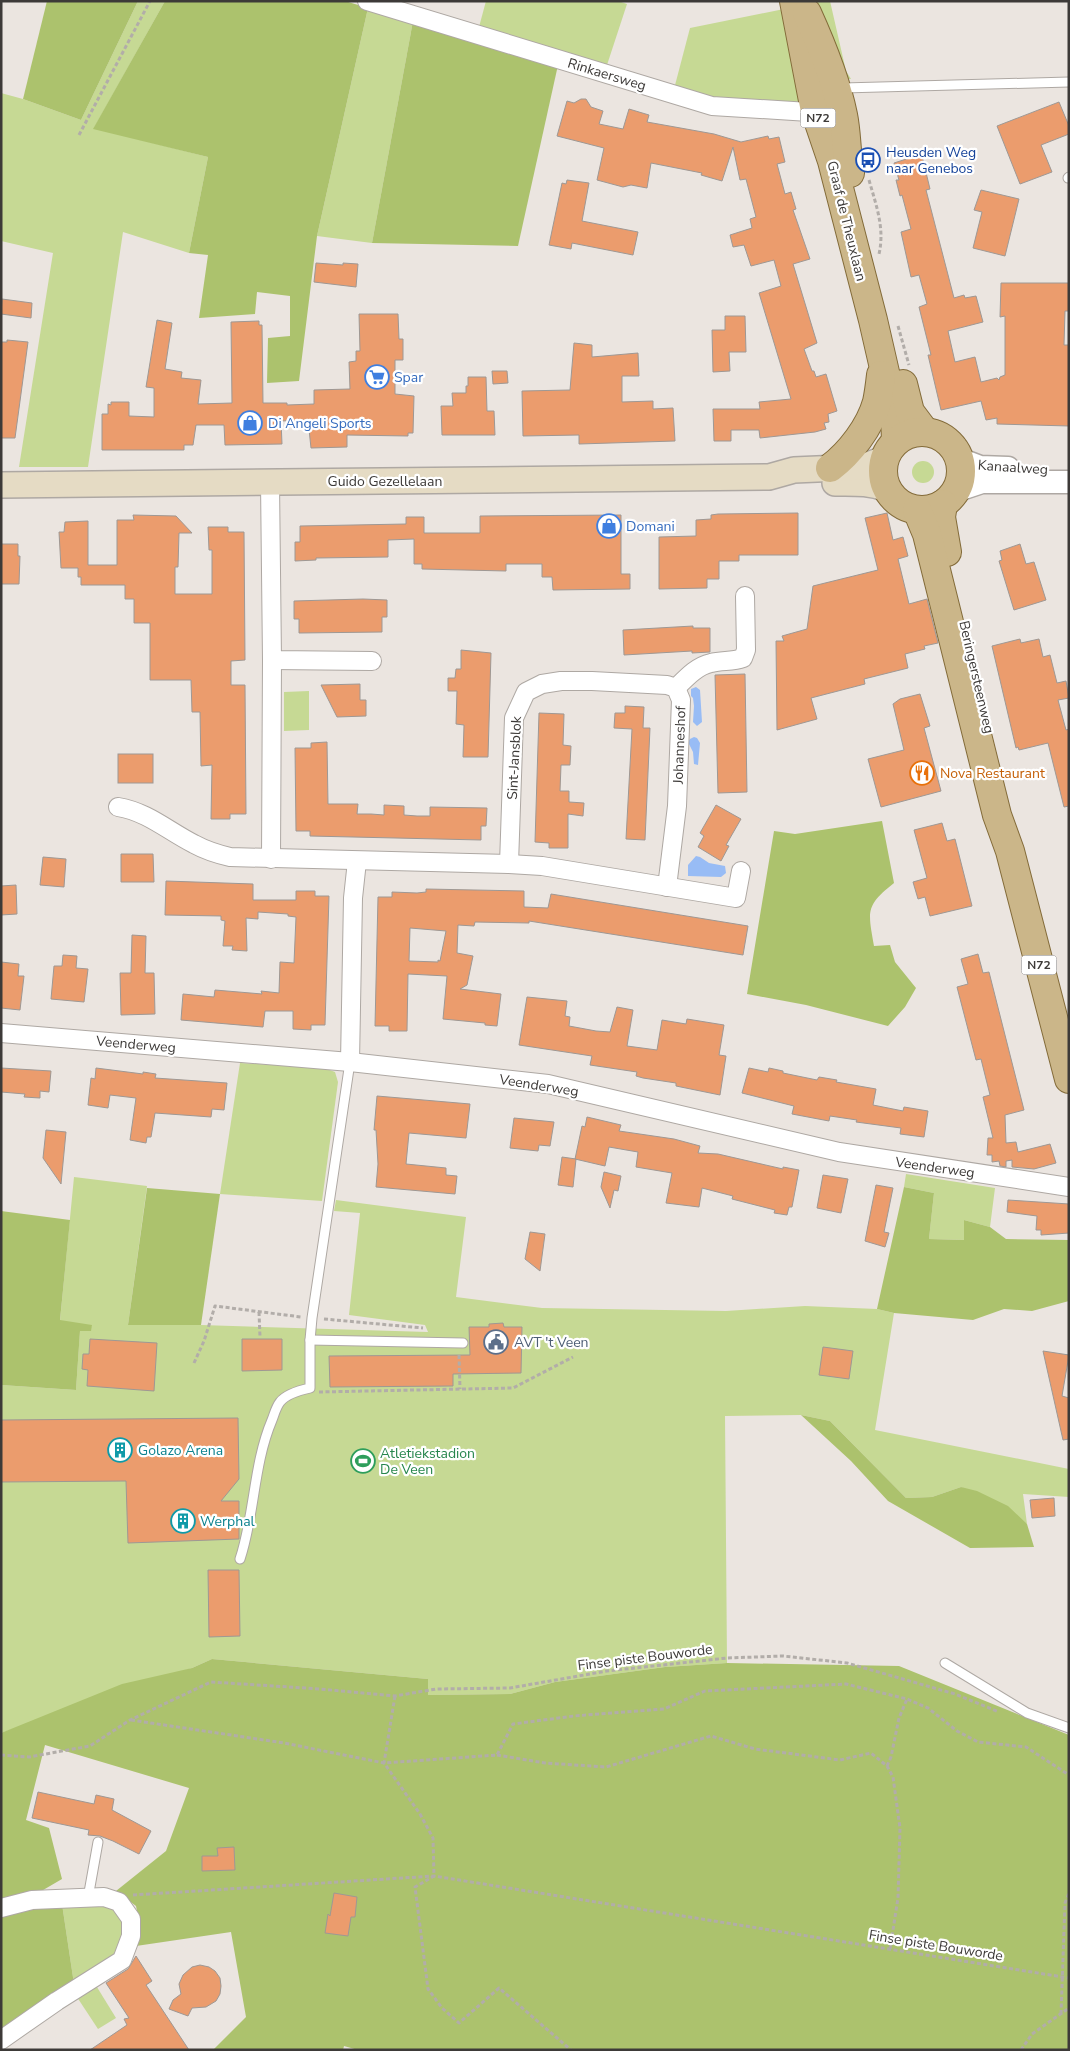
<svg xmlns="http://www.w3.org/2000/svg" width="1070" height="2051" font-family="'Nunito Sans',sans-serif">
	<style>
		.green { fill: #c6d994 }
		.forest { fill: #acc26d }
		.water { fill: #98bcf5 }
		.building { fill: #eb9c6d; stroke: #9e9894; fill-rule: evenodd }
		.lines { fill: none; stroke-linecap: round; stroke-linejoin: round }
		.service-casing { stroke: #aea8a3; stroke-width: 11 }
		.minor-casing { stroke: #aea8a3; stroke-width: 20 }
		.tertiary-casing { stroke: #aea8a3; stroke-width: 25 }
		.secondary-casing { stroke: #aea8a3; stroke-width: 28 }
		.primary-casing { stroke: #836b39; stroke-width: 30 }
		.path { stroke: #b2ada9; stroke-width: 3; stroke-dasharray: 4 2.5; stroke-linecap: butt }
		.service { stroke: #fff; stroke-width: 9 }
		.minor { stroke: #fff; stroke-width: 18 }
		.tertiary { stroke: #fff; stroke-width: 22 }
		.secondary { stroke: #e5dbc4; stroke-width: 25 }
		.primary { stroke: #cbb689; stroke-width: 28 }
		.labels { text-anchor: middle; stroke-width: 4.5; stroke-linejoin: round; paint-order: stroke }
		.shield { fill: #fff; stroke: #777574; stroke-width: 1 }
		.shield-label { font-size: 12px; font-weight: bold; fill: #3d3a38 }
		.street-label { font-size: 14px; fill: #3d3a38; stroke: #fff }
		.transit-label { font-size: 14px; fill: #164399; stroke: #fff; text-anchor: start }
		.shop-label { font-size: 14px; fill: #366cbe; stroke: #fff; text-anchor: start }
		.food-label { font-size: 14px; fill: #c56008; stroke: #fff; text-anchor: start }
		.service-label { font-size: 14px; fill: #4e5e75; stroke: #fff; text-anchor: start }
		.culture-label { font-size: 14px; fill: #0d838f; stroke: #fff; text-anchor: start }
		.leisure-label { font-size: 14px; fill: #27864d; stroke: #fff; text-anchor: start }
	</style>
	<rect width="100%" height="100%" fill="#ebe5e0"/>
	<g class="green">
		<polygon points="138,1 165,1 94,128 208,157 189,253 123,232 88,467 19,467 53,253 1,241 1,93 23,99 81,120"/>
		<polygon points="486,1 618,1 627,4 606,68 479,27"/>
		<polygon points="814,1 830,1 846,71 851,79 845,79 818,16"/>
		<polygon points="368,8 413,21 372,243 317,236"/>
		<polygon points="784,9 800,104 717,100 674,89 690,28"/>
		<circle cx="923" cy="472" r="11"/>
		<polygon points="309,691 309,730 284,731 284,692"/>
		<polygon points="240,1063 324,1068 335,1072 338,1082 322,1201 220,1194"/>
		<polygon points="906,1174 995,1188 990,1227 964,1220 965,1240 929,1239 934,1193 904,1187"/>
		<polygon points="74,1177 147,1186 128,1325 201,1325 428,1332 425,1325 349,1315 360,1213 334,1211 336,1200 466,1217 456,1297 542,1308 726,1311 805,1306 877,1309 894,1313 875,1430 1069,1469 1069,1497 1023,1494 1027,1524 961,1487 932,1497 906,1498 830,1421 801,1415 725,1416 727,1663 665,1667 555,1682 510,1694 428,1695 428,1679 212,1659 192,1668 1,1733 1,1385 76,1390 80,1330 92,1326 60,1321"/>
		<polygon points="106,1901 120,1910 123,1925 121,1953 74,1984 62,1904"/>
		<polygon points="92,1979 116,2018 98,2029 73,1991"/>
	</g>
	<g class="forest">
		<polygon points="47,1 138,1 81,120 23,99"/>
		<polygon points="165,1 345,1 368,8 317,236 299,381 267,383 268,338 290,336 290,296 257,292 255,314 199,318 208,255 189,253 208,157 93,129"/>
		<polygon points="413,21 558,65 518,246 372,243"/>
		<path d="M882 821 894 883C865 906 868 911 874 946L890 945 895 962 916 988 905 1007 888 1026 806 1005 747 994 774 831 795 834Z"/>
		<polygon points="904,1187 934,1193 929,1239 964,1240 964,1220 990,1227 1006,1239 1069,1240 1069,1301 1032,1311 1004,1309 973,1320 894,1313 877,1309"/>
		<polygon points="147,1188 220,1194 201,1325 128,1325"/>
		<polygon points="1,1211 70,1220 60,1320 92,1325 91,1331 80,1331 76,1390 1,1385"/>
		<polygon points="801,1415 830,1421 906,1498 932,1497 961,1487 977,1491 1008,1506 1027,1524 1034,1547 970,1548 888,1501 851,1461"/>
		<polygon points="212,1659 428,1679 428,1695 510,1694 555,1682 665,1667 727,1663 899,1666 1069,1735 1069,2050 358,2050 344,2046 343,2050 213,2050 246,2017 231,1932 136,1946 140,1926 136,1906 116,1891 166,1851 189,1788 45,1745 26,1820 49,1828 62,1879 38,1893 62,1904 74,1984 1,2037 1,1733 122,1684 192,1668"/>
	</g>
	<g class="water">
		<polygon points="696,687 700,690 702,722 697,726 693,722 694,706 693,698 691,696 691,689"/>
		<polygon points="694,737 697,738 700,743 698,765 694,764 693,752 688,742 690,739"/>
		<polygon points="696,856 700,857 709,863 725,866 726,873 721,877 688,876 688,865"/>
	</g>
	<g class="building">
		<polygon points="581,99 586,99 591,107 603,111 599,124 623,129 629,109 649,115 647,122 714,134 741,142 768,136 769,139 779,137 785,162 777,164 785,194 791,192 796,209 793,210 810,259 793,264 817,343 804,349 812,371 814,371 816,377 826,374 837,411 828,414 829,422 824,423 826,429 815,432 760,438 759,430 731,430 731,441 714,441 713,409 760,409 759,402 791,399 759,293 781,286 774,260 751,266 744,245 733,247 730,235 752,228 750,219 756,217 746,179 740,180 733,147 722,181 701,175 702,173 651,163 647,188 631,185 623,187 597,180 604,148 557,136 567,101 574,103"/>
		<polygon points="1059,102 1069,126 1069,134 1041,145 1052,172 1020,184 997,126"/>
		<polygon points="919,155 922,156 930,189 926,190 954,298 964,295 965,298 976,296 983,322 948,331 955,362 975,357 981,382 997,378 999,380 1000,377 1005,375 1005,316 1000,317 1001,283 1069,283 1069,311 1065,311 1064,345 1069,345 1069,426 997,424 997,418 986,420 981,401 941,410 928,355 931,355 919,307 927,304 919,275 911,277 901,232 911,229 902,195 900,196 896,180 899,180 894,163"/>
		<polygon points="567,180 589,183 582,221 638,232 633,255 572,243 571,249 549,245 562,183 566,184"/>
		<polygon points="981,190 1019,199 1005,256 973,248 982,212 974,210"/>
		<polygon points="316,263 343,265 343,263 358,264 356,287 314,282"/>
		<polygon points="2,299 32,303 31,318 1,314"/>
		<polygon points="359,314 398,314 399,339 403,339 403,360 395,360 395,394 414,396 413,433 408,433 408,436 347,435 347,447 311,448 308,420 281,421 282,444 225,445 224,425 196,425 193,445 184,445 184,450 102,450 102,414 108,414 108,404 111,405 111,402 129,402 129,416 154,417 154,388 146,387 157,320 172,323 165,369 182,372 181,378 201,380 198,404 232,403 231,322 259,321 259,325 262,325 263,403 287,403 287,405 314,404 314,390 350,389 349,362 356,361 356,351 360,351"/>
		<polygon points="725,316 745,316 746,352 729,352 730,371 713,372 712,330 725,330"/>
		<polygon points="7,340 28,342 15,438 1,438 1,342 7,342"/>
		<polygon points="574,343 592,345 592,357 638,353 639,376 622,376 622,402 653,401 653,409 673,408 675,441 579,444 579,435 523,436 522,391 570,390"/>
		<polygon points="492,371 507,371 508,383 493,384"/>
		<polygon points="468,377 486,377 487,411 494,411 495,435 442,435 441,406 453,406 452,393 466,393 466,386 468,386"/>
		<polygon points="798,513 798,555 739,555 739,561 719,561 719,579 707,579 707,588 659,589 659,537 696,536 696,520 711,519 711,515 718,514"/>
		<polygon points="887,513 893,540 903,537 908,556 898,559 909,604 927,599 938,643 924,646 925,649 905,654 908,668 864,679 865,684 811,698 817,719 777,730 776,641 784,641 782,636 807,629 813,586 878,570 865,518"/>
		<polygon points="133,515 176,516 192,533 179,533 178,567 175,567 175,594 212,594 212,550 209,550 208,527 228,527 228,532 244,532 245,660 231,661 231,685 245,685 246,814 230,814 230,819 211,819 212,765 201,766 200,712 192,712 191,680 150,680 150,623 134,623 134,599 125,599 125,585 81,585 81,577 78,577 78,568 61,568 59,532 64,532 65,522 88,521 88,565 117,565 117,520 134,520"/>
		<polygon points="621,515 621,574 630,574 630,589 553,590 552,577 542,577 542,564 506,564 506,571 422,569 422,564 414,564 414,539 388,540 388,557 316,558 316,560 295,561 295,542 300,542 300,526 406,524 406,517 424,517 424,533 480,533 480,516"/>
		<polygon points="1,544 18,544 18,556 20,556 19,584 1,584"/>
		<polygon points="1020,544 1026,564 1034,562 1046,600 1014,610 999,561 1002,560 1000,551"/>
		<polygon points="363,599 387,600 387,617 382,617 382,632 299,633 299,619 294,619 294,601"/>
		<polygon points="693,626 693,628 710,628 710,652 692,653 692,651 624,655 623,630"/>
		<polygon points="1020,639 1021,643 1039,639 1043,657 1050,655 1057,683 1066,681 1069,698 1058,700 1066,730 1069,729 1069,806 1064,807 1048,743 1019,750 1018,747 1016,748 992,646"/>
		<polygon points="461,650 491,653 488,757 463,757 464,725 456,724 457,691 448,691 448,678 455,678 456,669 461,669"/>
		<polygon points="745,674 747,792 718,793 715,675"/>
		<polygon points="360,684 360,700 366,700 366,716 337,717 321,685"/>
		<polygon points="920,694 930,726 924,728 941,791 881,807 868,759 904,750 893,704 900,699"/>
		<polygon points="625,706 644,707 643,728 650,728 645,840 626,839 632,729 614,728 615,713 625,713"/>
		<polygon points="539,713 564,714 563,745 571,746 570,765 561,765 560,791 569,791 569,802 584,803 583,816 568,814 568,848 549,848 549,843 535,842"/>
		<polygon points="327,742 328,804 358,804 357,814 371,814 384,815 384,805 404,806 404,815 417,816 430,816 430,807 487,808 486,826 481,826 481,840 310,836 310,831 296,831 295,748 311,748 311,743"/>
		<rect x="118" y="754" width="35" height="29"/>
		<polygon points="716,805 741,819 726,845 729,846 721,861 698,847 704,836 700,833"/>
		<polygon points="942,823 947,841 955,839 972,906 930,916 925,897 918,899 913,882 927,878 914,830"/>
		<polygon points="121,854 153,854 154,882 121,882"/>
		<polygon points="43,857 66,859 64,887 40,885"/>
		<polygon points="166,881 253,884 253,900 296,900 296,891 315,891 315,896 329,896 325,1025 311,1025 311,1030 293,1029 293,1011 265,1011 263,1027 181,1020 183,994 214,997 215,990 262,994 261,991 279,993 280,962 294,963 296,917 288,916 288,914 258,912 258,919 246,918 247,951 232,950 233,946 223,946 225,921 221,920 221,916 165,915"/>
		<polygon points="16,885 17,914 1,915 1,886"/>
		<path d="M426 889 524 891V907L548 908 551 894 748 926 743 955 529 921V923L475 922 474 926 458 925 457 953 473 956 467 985 460 989 501 994 497 1026 485 1025V1023L443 1019 447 976 408 974 407 1031H389V1026H375L378 897H392V892L417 893 426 892ZM410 928 446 931 440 961 438 960V962L409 961Z"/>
		<polygon points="132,935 146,936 145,973 154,973 155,1014 121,1015 120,973 131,973"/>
		<polygon points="978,954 983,973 989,972 1024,1110 1005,1115 1006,1143 1016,1142 1018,1152 1050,1144 1056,1163 1034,1169 1012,1167 1012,1160 1006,1161 1006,1167 1000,1166 999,1161 992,1162 992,1155 987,1155 988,1138 993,1138 983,1097 990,1095 981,1059 976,1060 957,987 968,984 961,959"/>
		<polygon points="63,955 77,956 76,968 88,969 84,1002 51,999 54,966 62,966"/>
		<polygon points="1,962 19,964 18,976 24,976 20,1010 1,1008"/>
		<polygon points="527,997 567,1001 565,1016 570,1017 569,1026 596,1031 610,1032 617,1007 633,1010 627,1046 657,1050 662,1020 686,1024 687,1019 724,1025 719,1055 726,1056 720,1095 676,1086 676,1083 643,1078 636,1076 637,1072 590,1065 592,1056 519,1045"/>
		<polygon points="1,1068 51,1071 49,1092 40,1091 40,1098 24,1097 25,1094 1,1092"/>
		<polygon points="96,1068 143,1074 143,1072 156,1074 155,1078 227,1083 224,1110 212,1109 211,1117 155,1113 151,1137 147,1137 146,1143 130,1140 136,1098 110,1095 108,1108 88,1105 91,1078 95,1079"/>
		<polygon points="749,1068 768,1072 769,1068 783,1071 783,1073 817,1080 819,1077 837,1080 836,1082 876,1089 873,1105 903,1111 904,1107 928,1111 924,1137 900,1134 901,1128 856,1122 857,1120 830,1116 829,1121 792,1114 794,1106 742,1093"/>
		<polygon points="377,1096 470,1104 466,1138 409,1133 406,1164 446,1168 446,1175 457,1176 455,1194 376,1187 378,1164 376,1130 374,1130"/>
		<polygon points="587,1117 621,1125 619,1131 674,1139 700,1146 698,1153 718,1154 783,1169 783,1167 799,1170 792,1207 789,1207 787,1215 774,1213 775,1210 732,1199 733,1196 702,1188 699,1207 666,1203 672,1173 636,1167 638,1152 609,1147 605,1166 575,1159 582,1126 585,1127"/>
		<polygon points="514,1118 554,1122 550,1146 539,1145 538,1151 510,1148"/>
		<polygon points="46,1130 66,1132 61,1184 43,1158"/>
		<polygon points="562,1157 576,1159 573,1187 558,1185"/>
		<polygon points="604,1172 621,1176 618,1191 614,1190 610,1208 601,1187"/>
		<polygon points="823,1175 848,1179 841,1213 817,1208"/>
		<polygon points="876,1185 893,1188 884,1232 889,1233 885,1247 865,1241"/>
		<polygon points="1008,1200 1069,1204 1069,1233 1041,1235 1041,1230 1036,1230 1037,1216 1007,1212"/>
		<polygon points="530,1232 545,1234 540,1271 525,1259"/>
		<polygon points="503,1323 504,1327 522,1327 521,1373 453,1374 453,1386 330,1387 329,1356 470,1355 469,1327 489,1327 489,1324"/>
		<polygon points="90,1339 157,1343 154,1391 87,1386 88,1370 82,1369 83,1354 89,1354"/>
		<polygon points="242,1339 282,1339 282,1370 242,1371"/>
		<polygon points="823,1347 853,1351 849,1379 819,1375"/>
		<polygon points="1043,1351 1069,1355 1062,1396 1069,1398 1069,1439 1063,1440"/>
		<polygon points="238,1418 239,1479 221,1501 239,1501 239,1539 128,1543 126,1481 1,1482 1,1420"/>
		<polygon points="1054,1498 1055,1516 1032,1518 1030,1500"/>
		<polygon points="208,1570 239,1570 240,1636 209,1637"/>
		<polygon points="38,1792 94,1804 96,1795 114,1799 112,1810 151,1831 139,1854 113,1841 100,1836 88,1835 89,1830 32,1818"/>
		<polygon points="234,1847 235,1870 202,1871 202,1856 218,1856 217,1848"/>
		<polygon points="334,1893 357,1897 355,1917 351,1917 348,1936 325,1933 328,1914 330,1916"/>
		<polygon points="136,1956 152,1981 146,1985 189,2050 90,2050 127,2025 124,2019 129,2018 106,1983 128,1969"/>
		<polygon points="200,1965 209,1967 215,1971 220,1978 221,1986 220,1994 216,2001 206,2007 192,2008 188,2016 169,2009 173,2000 181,1994 179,1984 183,1975 192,1967"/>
	</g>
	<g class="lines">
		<g class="service-casing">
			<g id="service">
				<polyline points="843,88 1069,82"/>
				<polyline points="1068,178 1069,177"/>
				<polyline points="310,1340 463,1343"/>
				<path d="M240 1559C255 1514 253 1465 272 1420 274 1415 276 1407 280 1402 286 1394 301 1390 310 1388V1340L312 1318 350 1062"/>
				<polyline points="945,1663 1027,1713 1069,1728"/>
				<polyline points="88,1898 98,1842"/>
			</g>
		</g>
		<g class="minor-casing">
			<g id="minor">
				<polyline points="367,1 712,106 809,112 815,111 821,105"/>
				<polyline points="270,482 272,660 372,661"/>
				<path d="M676 688C687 677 697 666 711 663 722 660 732 662 743 658L746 650 745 596"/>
				<path d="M118 807C148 812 168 831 194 844 205 850 217 854 230 857L509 864 542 866 736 898 741 871"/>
				<polyline points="271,859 272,660"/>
				<polyline points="509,864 514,718 526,692 542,684 561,681 592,681 667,685 676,688 681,700 677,806 667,887"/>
				<polyline points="1,1033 350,1062 548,1084 839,1152 1069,1187"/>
				<polyline points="350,1062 353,898 357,861"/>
				<polyline points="1,1908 32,1900 104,1897 119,1902 131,1919 131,1936 122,1960 57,2001 1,2040"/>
			</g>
		</g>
		<g class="tertiary-casing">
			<g id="tertiary">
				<polyline points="959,459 980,467 1008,468"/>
				<polyline points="955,491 982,482 1069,482"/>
			</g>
		</g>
		<g class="secondary-casing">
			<g id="secondary">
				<path d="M835 483C854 483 870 482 887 489"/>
				<polyline points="1,485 769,477 794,470 863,467 884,459"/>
			</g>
		</g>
		<g class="primary-casing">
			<g id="primary">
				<polyline points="794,1 815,111 832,161 873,320 895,416 896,441"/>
				<path d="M807 13C822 46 836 80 843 115 847 134 846 154 850 173"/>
				<polyline points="903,384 910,412 925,432"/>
				<circle cx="922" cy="471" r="39"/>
				<path d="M830 468C850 453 870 427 877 402 879 393 880 384 881 375"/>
				<polyline points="943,504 941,517 947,552"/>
				<polyline points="917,510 927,534 997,815 1010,851 1069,1079"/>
			</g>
		</g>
		<g class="path">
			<polyline points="79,135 150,1"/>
			<path d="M869 180C876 205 885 228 879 254"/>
			<polyline points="898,326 909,365"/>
			<polyline points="946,429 964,441"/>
			<polyline points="259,1312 260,1337"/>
			<polyline points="324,1319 423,1328"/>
			<polyline points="459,1355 460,1389"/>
			<polyline points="194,1363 204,1341 215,1306 301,1317"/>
			<polyline points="319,1392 513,1388 573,1357"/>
			<polyline points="395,1696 384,1763 420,1814 433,1838 434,1876 415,1887 428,1989 442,2008 459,2023 499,1988 571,2050"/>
			<polyline points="131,1720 284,1743 384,1763 497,1755 513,1724 574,1716 664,1709 705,1691 846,1684 907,1699 928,1708 957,1731 978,1742 1026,1747 1069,1775"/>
			<polyline points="1,1755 29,1757 90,1746 130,1720 211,1682 320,1689 395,1696 436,1689 510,1688 607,1671 727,1658 783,1656 847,1663 955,1694 999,1712"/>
			<polyline points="497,1755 545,1763 606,1767 711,1736 755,1749 840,1760 871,1753 887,1766 893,1777 900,1828 898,1898 890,1949"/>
			<polyline points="887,1766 891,1757 899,1718 907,1699"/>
			<polyline points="133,1895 434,1876 1069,1978"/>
			<polyline points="1061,2014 1065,1903 1069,1893"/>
			<polyline points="1021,2050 1032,2034 1069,2008"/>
		</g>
		<use href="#service" class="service"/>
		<use href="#minor" class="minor"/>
		<use href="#tertiary" class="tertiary"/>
		<use href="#secondary" class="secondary"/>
		<use href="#primary" class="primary"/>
	</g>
	<defs>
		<g id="bus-ring" transform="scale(1.25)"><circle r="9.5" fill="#fff" stroke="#1a4fb4" stroke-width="1.5"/><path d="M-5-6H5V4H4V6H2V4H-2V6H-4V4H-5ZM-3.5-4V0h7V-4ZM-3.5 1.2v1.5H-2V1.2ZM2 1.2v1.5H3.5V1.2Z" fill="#1a4fb4"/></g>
		<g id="supermarket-ring" transform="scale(1.25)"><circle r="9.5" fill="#fff" stroke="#3f7fe0" stroke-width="1.5"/><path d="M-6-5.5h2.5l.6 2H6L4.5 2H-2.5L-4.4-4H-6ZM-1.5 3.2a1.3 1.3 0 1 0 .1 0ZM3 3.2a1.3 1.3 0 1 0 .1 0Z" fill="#3f7fe0"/></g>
		<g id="shop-ring" transform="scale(1.25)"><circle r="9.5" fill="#fff" stroke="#3f7fe0" stroke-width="1.5"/><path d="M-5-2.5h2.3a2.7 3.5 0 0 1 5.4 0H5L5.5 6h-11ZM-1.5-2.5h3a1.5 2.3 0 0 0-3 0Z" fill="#3f7fe0"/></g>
		<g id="restaurant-ring" transform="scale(1.25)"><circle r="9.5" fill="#fff" stroke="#e8710a" stroke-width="1.5"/><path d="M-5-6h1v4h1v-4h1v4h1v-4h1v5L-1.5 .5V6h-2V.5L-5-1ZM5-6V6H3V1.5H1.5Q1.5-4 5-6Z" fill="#e8710a"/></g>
		<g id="civic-ring" transform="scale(1.25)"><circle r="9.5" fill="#fff" stroke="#5c6f8a" stroke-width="1.5"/><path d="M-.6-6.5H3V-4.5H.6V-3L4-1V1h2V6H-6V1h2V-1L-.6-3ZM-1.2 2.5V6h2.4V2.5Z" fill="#5c6f8a"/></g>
		<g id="building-ring" transform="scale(1.25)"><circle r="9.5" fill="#fff" stroke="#0f9aa8" stroke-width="1.5"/><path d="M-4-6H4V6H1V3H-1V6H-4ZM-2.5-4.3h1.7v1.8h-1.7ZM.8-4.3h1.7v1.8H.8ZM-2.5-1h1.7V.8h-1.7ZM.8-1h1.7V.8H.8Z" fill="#0f9aa8"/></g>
		<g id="stadium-ring" transform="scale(1.25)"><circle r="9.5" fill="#fff" stroke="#2e9e5b" stroke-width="1.5"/><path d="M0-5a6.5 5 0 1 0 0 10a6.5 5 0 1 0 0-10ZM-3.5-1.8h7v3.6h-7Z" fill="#2e9e5b"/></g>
	</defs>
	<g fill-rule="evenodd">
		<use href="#bus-ring" x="868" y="160"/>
		<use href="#supermarket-ring" x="377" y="377"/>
		<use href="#shop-ring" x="250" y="423"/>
		<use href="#shop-ring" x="609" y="526"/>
		<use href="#restaurant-ring" x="922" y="773"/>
		<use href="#civic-ring" x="496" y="1342"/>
		<use href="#building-ring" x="120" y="1450"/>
		<use href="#stadium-ring" x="363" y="1461"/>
		<use href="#building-ring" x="183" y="1521"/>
	</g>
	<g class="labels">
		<g class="shield">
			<rect x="800.5" y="108.5" width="35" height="19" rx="4"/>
			<rect x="1021.5" y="955.5" width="35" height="19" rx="4"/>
		</g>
		<g class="shield-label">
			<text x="818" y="122">N72</text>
			<text x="1039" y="969">N72</text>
		</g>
		<g class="street-label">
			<text transform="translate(607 74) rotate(17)" y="5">Rinkaersweg</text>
			<text transform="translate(847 221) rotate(76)" y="5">Graaf de Theuxlaan</text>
			<text transform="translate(1013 467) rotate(4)" y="5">Kanaalweg</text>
			<text x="385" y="486">Guido Gezellelaan</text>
			<text transform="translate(977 677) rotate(77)" y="5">Beringersteenweg</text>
			<text transform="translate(679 745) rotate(-88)" y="5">Johanneshof</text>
			<text transform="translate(514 758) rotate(-87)" y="5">Sint-Jansblok</text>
			<text transform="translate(136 1044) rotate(5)" y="5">Veenderweg</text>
			<text transform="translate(539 1085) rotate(9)" y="5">Veenderweg</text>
			<text transform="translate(935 1167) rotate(8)" y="5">Veenderweg</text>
			<text transform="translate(645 1657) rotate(-7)" y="5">Finse piste Bouworde</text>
			<text transform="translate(936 1945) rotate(9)" y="5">Finse piste Bouworde</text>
		</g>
		<g class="transit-label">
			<text x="886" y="157">Heusden Weg<tspan x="886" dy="16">naar Genebos</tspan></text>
		</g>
		<g class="shop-label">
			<text x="394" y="382">Spar</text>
			<text x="268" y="428">Di Angeli Sports</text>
			<text x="626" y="531">Domani</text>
		</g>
		<g class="food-label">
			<text x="940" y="778">Nova Restaurant</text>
		</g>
		<g class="service-label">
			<text x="514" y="1347">AVT 't Veen</text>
		</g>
		<g class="culture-label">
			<text x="138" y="1455">Golazo Arena</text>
			<text x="200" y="1526">Werphal</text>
		</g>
		<g class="leisure-label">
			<text x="380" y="1458">Atletiekstadion<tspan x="380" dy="16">De Veen</tspan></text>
		</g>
	</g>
	<rect width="1070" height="2051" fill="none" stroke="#3d3a38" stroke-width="5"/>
</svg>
